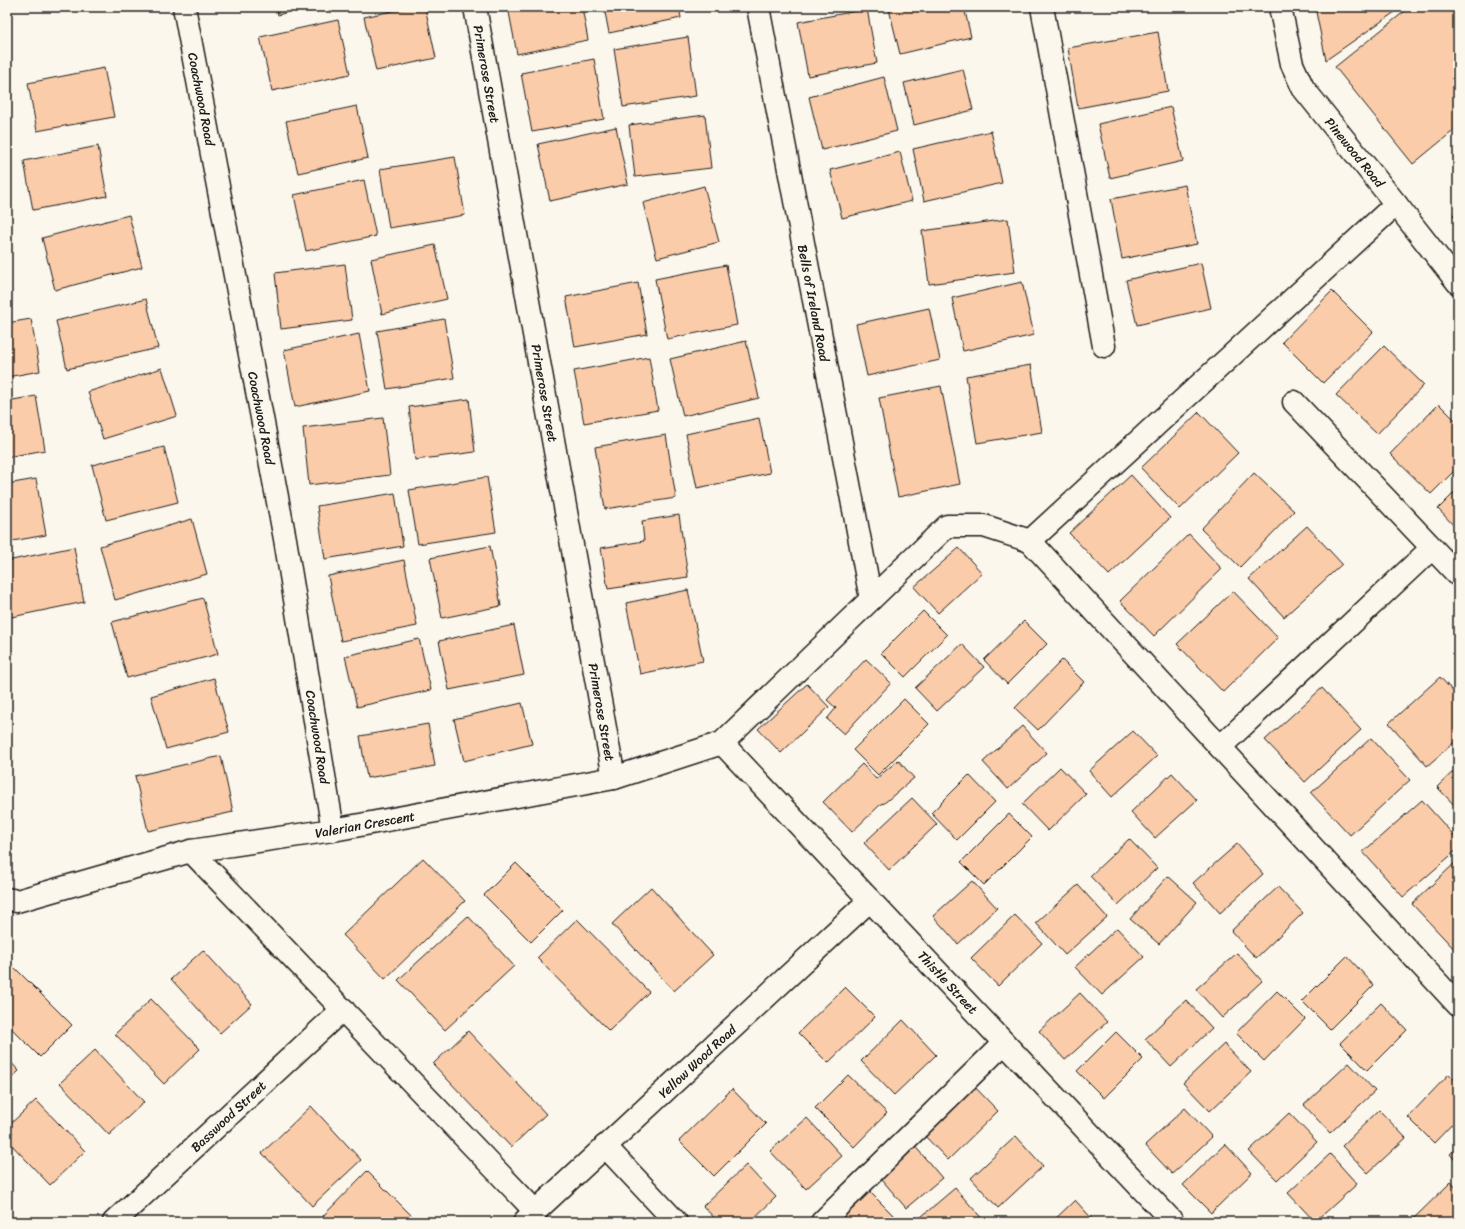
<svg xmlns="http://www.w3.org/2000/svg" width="1465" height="1229" font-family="Sriracha,sans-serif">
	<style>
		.building { fill: #fbcca9; stroke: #1c1c1c }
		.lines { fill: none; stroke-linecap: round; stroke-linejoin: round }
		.minor-casing { stroke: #1c1c1c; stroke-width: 25 }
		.minor { stroke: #fbf7ec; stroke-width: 22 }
		.labels { text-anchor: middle; stroke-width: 3.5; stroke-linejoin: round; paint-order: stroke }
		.street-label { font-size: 13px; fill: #1c1c1c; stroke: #fbf7ec }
	</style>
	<rect width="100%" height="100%" fill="#fbf7ec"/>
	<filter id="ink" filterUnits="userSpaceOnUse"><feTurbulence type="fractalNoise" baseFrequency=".025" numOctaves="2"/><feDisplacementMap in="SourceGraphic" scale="8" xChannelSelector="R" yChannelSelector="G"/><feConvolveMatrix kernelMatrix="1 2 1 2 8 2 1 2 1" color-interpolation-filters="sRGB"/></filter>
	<g filter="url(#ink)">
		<g class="building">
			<polygon points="276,7 304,7 278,15"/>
			<polygon points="411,7 425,7 436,58 376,71 364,17"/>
			<polygon points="508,7 582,7 588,40 517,54"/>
			<polygon points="604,7 679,7 681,18 609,33"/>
			<polygon points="898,7 964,7 971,37 900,54 889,9"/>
			<polygon points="1315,7 1402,7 1326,60"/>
			<polygon points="1410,7 1458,7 1458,127 1413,164 1335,67"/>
			<polygon points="867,9 877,63 808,76 798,22"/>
			<polygon points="338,20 350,74 272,91 260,37"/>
			<polygon points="1158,32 1168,91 1078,108 1068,48"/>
			<polygon points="688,37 696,96 623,107 614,49"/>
			<polygon points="594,59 604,119 532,132 521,73"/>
			<polygon points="104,68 114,117 37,131 28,83"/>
			<polygon points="963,69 973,110 914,125 904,83"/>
			<polygon points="884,77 897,131 822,150 809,97"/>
			<polygon points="357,106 368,158 298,173 286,121"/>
			<polygon points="1171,107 1183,161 1110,178 1098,124"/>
			<polygon points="705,115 711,168 635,177 629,125"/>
			<polygon points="616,127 628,184 550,201 538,144"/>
			<polygon points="991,131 1002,183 924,201 913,149"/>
			<polygon points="98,146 107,196 33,210 24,161"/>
			<polygon points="900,152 912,201 842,218 830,170"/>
			<polygon points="455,157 465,215 389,228 380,169"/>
			<polygon points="364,180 376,236 306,251 294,195"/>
			<polygon points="1185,185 1197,244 1122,259 1111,199"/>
			<polygon points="704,186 719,242 657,258 643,203"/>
			<polygon points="1458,211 1458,221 1453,215"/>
			<polygon points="129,215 142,267 55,290 42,238"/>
			<polygon points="1008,219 1015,272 929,284 922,231"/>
			<polygon points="435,245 447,299 382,314 371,259"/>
			<polygon points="1201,263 1211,308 1137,325 1126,280"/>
			<polygon points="345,264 352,320 281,329 275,273"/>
			<polygon points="726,265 737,325 667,339 655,279"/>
			<polygon points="1022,282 1034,335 963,351 952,298"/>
			<polygon points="638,283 647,334 575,347 566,297"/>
			<polygon points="1332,291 1373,332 1323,383 1282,342"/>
			<polygon points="146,299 158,348 67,369 56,321"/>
			<polygon points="929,308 940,360 867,376 856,324"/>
			<polygon points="31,319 40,371 7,377 7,323"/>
			<polygon points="444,319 454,378 387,389 377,331"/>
			<polygon points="359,334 370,391 295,407 284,350"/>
			<polygon points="746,341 759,398 683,416 670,359"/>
			<polygon points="1384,346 1424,385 1377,434 1336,395"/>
			<polygon points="649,357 658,410 584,423 574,371"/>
			<polygon points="1031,365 1042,432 977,443 966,376"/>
			<polygon points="162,368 177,416 103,439 88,392"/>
			<polygon points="941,386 960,484 898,497 879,398"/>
			<polygon points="36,396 45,450 7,457 7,401"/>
			<polygon points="469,399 475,452 415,460 409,407"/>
			<polygon points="1439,404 1458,423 1458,467 1431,494 1390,454"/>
			<polygon points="1199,412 1238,453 1180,509 1141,468"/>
			<polygon points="383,418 390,475 309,485 303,428"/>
			<polygon points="759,418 770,473 697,488 686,434"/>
			<polygon points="666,435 676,498 605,509 595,447"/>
			<polygon points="164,447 178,502 106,520 92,465"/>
			<polygon points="1254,473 1294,511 1240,567 1201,529"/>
			<polygon points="1131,475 1170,518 1109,575 1069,533"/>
			<polygon points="487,477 496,532 418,544 409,490"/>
			<polygon points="36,479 46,535 7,542 7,484"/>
			<polygon points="1458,489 1458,530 1438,509"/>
			<polygon points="395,493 403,546 325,559 317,506"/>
			<polygon points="679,515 688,577 608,589 601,548 644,541 642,521"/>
			<polygon points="192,519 207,574 115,600 100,546"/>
			<polygon points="1307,526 1342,564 1284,617 1249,579"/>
			<polygon points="1189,534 1222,569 1154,636 1120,601"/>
			<polygon points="490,546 501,606 442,618 430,558"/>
			<polygon points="74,547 84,602 7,618 7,561"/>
			<polygon points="959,548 982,573 938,613 914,587"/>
			<polygon points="404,560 417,626 341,641 328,576"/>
			<polygon points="688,590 703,661 640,674 626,603"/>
			<polygon points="1233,591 1278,638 1223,692 1177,644"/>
			<polygon points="203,598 218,654 127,678 112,622"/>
			<polygon points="923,611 947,635 905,677 881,653"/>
			<polygon points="1024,621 1047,644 1007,684 984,660"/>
			<polygon points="514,625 524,675 449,690 439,641"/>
			<polygon points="419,639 431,690 357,707 345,656"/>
			<polygon points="962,644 984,667 937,711 915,688"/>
			<polygon points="866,659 891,683 844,734 827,719 836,708 827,700"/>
			<polygon points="1062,660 1084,682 1038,730 1015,708"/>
			<polygon points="1440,677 1458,697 1458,739 1427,766 1389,723"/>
			<polygon points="214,678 229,732 166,749 151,696"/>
			<polygon points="807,684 829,707 781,753 758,729"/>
			<polygon points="1322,688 1361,730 1305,782 1265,740"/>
			<polygon points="904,699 929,724 878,775 853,750"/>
			<polygon points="522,703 532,744 464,761 454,719"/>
			<polygon points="428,724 435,766 367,778 360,736"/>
			<polygon points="1022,726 1047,753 1008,789 983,762"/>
			<polygon points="1133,731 1157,756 1112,797 1089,771"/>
			<polygon points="1371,738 1410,780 1350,835 1311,793"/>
			<polygon points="221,756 233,812 148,831 135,776"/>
			<polygon points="898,760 914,778 883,804 882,803 852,832 823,802 862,764 876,779"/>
			<polygon points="1060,767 1086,794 1048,831 1022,804"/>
			<polygon points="1458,767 1458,809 1437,787"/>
			<polygon points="1172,773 1197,800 1155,838 1131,812"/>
			<polygon points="969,775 995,802 957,840 931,813"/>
			<polygon points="912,798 937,824 889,870 864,843"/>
			<polygon points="1422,800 1458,840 1458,849 1403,897 1363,852"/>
			<polygon points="1009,814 1032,837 984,885 961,862"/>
			<polygon points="1129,839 1157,868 1118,905 1090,876"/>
			<polygon points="1237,844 1263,874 1220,913 1193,883"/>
			<polygon points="423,858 465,901 385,979 343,935"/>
			<polygon points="1458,860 1458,953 1412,904"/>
			<polygon points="516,863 563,910 531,942 484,895"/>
			<polygon points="1168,876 1197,902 1159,944 1130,919"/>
			<polygon points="972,881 997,908 958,944 933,916"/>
			<polygon points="1078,885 1107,917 1065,955 1036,923"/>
			<polygon points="651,887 713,955 674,991 612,924"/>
			<polygon points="1278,887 1303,913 1256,958 1231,931"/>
			<polygon points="1015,915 1042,943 998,986 971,958"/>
			<polygon points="468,916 514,966 445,1030 398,980"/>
			<polygon points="577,919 649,992 609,1031 537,958"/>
			<polygon points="1117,928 1144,957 1102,995 1075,967"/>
			<polygon points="203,950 252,1004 220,1033 171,979"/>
			<polygon points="1237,953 1262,981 1222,1018 1196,989"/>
			<polygon points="1347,956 1374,985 1330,1029 1302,1001"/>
			<polygon points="14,967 72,1025 40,1057 7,1024 7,975"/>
			<polygon points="845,987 875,1017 828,1063 798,1033"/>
			<polygon points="1277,991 1305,1019 1264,1061 1236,1033"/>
			<polygon points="1080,993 1107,1022 1065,1060 1039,1031"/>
			<polygon points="151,999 200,1049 164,1084 115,1034"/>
			<polygon points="1186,1000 1212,1028 1171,1067 1145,1039"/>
			<polygon points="1381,1003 1407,1030 1367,1070 1340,1043"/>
			<polygon points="903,1020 936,1055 894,1095 861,1061"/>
			<polygon points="468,1031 546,1114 511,1147 433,1064"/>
			<polygon points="1116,1032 1143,1059 1104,1098 1077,1071"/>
			<polygon points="1224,1044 1251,1072 1210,1111 1183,1083"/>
			<polygon points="95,1050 144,1102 109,1135 60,1083"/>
			<polygon points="7,1058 19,1071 7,1082"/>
			<polygon points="1349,1063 1375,1091 1330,1133 1304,1105"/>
			<polygon points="1449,1074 1458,1083 1458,1118 1434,1143 1408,1117"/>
			<polygon points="848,1075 887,1113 854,1147 815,1108"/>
			<polygon points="972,1084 998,1111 948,1160 922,1133"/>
			<polygon points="732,1089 766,1124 714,1176 679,1141"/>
			<polygon points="36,1100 85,1151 50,1185 7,1140 7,1127"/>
			<polygon points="311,1106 361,1160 312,1206 262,1153"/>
			<polygon points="1185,1108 1212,1137 1172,1174 1145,1145"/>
			<polygon points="1379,1110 1406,1138 1368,1173 1342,1146"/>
			<polygon points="1289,1113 1317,1142 1277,1180 1249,1151"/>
			<polygon points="807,1118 842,1156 806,1189 770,1151"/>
			<polygon points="1016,1136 1043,1166 998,1208 971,1178"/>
			<polygon points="913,1144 942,1178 906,1208 877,1174"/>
			<polygon points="1225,1144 1252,1173 1211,1213 1183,1185"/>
			<polygon points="1458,1147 1458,1164 1450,1154"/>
			<polygon points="1330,1154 1357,1184 1315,1222 1288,1193"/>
			<polygon points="746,1165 776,1197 750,1222 718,1222 703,1206"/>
			<polygon points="367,1171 418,1222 329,1222 323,1216"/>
			<polygon points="1451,1182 1458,1190 1458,1222 1414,1222 1412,1220"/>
			<polygon points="864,1186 895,1217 890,1222 839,1222 833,1216"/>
			<polygon points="955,1188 985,1222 915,1222"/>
			<polygon points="1075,1200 1095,1222 1052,1222"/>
		</g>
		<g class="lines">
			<g class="minor-casing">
				<g id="minor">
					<polyline points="184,7 285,539 333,830"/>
					<polyline points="475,7 614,778"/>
					<polyline points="758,7 871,599"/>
					<polyline points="1042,7 1104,346"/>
					<polyline points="1280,7 1292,64 1303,88 1396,204 1458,283"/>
					<polyline points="1294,402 1458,575"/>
					<polyline points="1030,541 1458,1005"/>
					<polyline points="722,743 1173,1222"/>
					<polyline points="1220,747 1432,548"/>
					<polyline points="191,851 536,1212"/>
					<polyline points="7,899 17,901 191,851 333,830 614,778 722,743 947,526 984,526 1030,541 1396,204"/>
					<polyline points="605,1146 676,1222"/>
					<polyline points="525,1221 870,900"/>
					<polyline points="114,1222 343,1009"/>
					<polyline points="822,1222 1004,1043"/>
				</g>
			</g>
			<use href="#minor" class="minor"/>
		</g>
	</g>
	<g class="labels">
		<g class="street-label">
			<text transform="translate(487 74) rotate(80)" y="5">Primerose Street</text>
			<text transform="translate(202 99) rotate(79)" y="5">Coachwood Road</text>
			<text transform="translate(1355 152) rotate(51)" y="5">Pinewood Road</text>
			<text transform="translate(814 303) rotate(79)" y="5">Bells of Ireland Road</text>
			<text transform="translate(545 393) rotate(80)" y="5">Primerose Street</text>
			<text transform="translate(262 418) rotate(79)" y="5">Coachwood Road</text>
			<text transform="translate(602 712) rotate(80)" y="5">Primerose Street</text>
			<text transform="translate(318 737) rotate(81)" y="5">Coachwood Road</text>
			<text transform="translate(365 824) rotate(-10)" y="5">Valerian Crescent</text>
			<text transform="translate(948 982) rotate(47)" y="5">Thistle Street</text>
			<text transform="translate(697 1061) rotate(-43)" y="5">Yellow Wood Road</text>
			<text transform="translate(228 1116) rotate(-43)" y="5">Basswood Street</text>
		</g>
	</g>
	<rect width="1465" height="1229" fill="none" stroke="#fbf7ec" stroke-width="24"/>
	<rect x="12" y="12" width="1441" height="1205" fill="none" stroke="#1c1c1c" stroke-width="1.5" filter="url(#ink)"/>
</svg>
